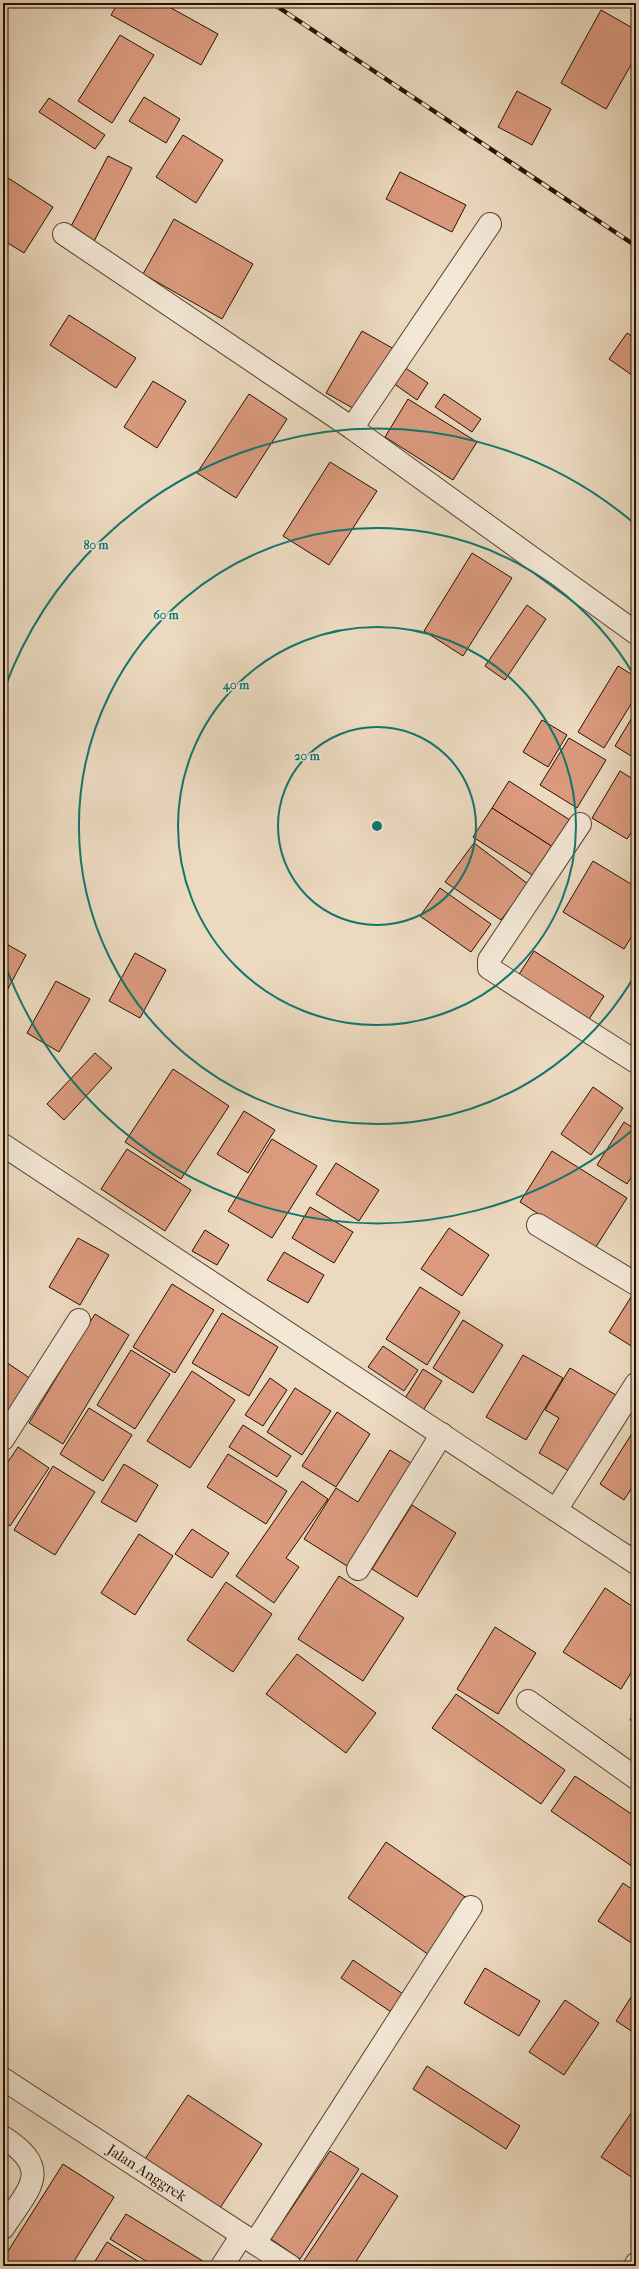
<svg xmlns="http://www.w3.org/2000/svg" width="639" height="2269" font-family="'IM FELL French Canon',serif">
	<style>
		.building { fill: #db9a7e; stroke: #271100 }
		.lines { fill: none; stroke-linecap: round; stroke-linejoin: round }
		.minor-casing { stroke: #584330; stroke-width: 24 }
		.minor { stroke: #f3e7d6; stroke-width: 22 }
		.rail-casing { stroke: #271100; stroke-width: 4.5 }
		.rail { stroke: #f3e7d6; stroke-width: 3; stroke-dasharray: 9; stroke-linecap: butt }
		.ring { fill: none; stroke: #0f766e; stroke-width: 2 }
		.labels { text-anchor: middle; stroke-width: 3; stroke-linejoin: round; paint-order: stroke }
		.street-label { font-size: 15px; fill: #271100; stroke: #f3e7d6 }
		.centre { fill: #0f766e; stroke: #f3e7d6; stroke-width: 2 }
		.ring-label { font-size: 12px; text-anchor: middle; font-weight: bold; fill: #0f766e; stroke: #f3e7d6; stroke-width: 3; stroke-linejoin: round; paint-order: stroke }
	</style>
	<rect width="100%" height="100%" fill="#ecdac0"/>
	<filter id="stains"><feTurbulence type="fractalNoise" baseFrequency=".005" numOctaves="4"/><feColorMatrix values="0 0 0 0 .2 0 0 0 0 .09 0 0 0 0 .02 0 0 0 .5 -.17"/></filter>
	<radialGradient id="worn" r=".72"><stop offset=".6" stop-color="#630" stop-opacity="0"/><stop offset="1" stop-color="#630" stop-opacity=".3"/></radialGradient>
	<g class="building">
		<polygon points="118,3 162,3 218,34 201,65 111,15"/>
		<polygon points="601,10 636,30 636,56 606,109 561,83"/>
		<polygon points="120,35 154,55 112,123 78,101"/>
		<polygon points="517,91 551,109 532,145 498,127"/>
		<polygon points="144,97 180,119 166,143 129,121"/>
		<polygon points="49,98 105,135 95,149 39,112"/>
		<polygon points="183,135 223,160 196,203 156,177"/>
		<polygon points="108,156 132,168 91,247 67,234"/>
		<polygon points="400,172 466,205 452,232 386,199"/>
		<polygon points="5,176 53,207 24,253 3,240 3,179"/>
		<polygon points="174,219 253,264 222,319 143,274"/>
		<polygon points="3,268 7,271 3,276"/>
		<polygon points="69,315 136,358 116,388 50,345"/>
		<polygon points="362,331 394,349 358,411 326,393"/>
		<polygon points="627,333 636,339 636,378 609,359"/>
		<polygon points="404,367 428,383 417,400 393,383"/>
		<polygon points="153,381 186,401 157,448 124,427"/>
		<polygon points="249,394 287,419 236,498 197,473"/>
		<polygon points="444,394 481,419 472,432 435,407"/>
		<polygon points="408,399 477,442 453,480 385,437"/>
		<polygon points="330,462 377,491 329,565 283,536"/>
		<polygon points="472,553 512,578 463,656 424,631"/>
		<polygon points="527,605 546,619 505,680 485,666"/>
		<polygon points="618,666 636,677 636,696 604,748 578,732"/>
		<polygon points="636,711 636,759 615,746"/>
		<polygon points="542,720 567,735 548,767 523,752"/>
		<polygon points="569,738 606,760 577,808 540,785"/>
		<polygon points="620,771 636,781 636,825 627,839 592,818"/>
		<polygon points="509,781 573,822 556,849 492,808"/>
		<polygon points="492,808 556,849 537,878 473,837"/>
		<polygon points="636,837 636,847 631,844"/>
		<polygon points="474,843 528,884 501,920 445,882"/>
		<polygon points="593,861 636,887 636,929 624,949 563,912"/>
		<polygon points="440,888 491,924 471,952 420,916"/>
		<polygon points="3,942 26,955 3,998"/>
		<polygon points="534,951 604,996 584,1027 514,982"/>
		<polygon points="135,953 166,970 140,1018 109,1001"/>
		<polygon points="56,981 90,999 59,1052 27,1033"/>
		<polygon points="95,1053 112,1068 64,1120 47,1104"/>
		<polygon points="173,1069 229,1106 181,1179 125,1142"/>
		<polygon points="593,1087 623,1108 591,1155 561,1134"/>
		<polygon points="244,1111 275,1130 248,1173 217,1154"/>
		<polygon points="624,1122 636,1130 636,1170 627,1184 597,1165"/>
		<polygon points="272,1139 317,1166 272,1238 228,1211"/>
		<polygon points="127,1149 191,1190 165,1231 101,1189"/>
		<polygon points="552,1151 627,1198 594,1250 520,1202"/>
		<polygon points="336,1163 379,1190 359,1221 316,1194"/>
		<polygon points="310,1207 353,1232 334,1263 292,1238"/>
		<polygon points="449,1228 489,1255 462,1296 421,1269"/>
		<polygon points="205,1230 229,1245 217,1265 192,1251"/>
		<polygon points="78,1238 109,1255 80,1305 49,1287"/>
		<polygon points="284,1252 324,1275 308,1303 267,1280"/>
		<polygon points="172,1284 214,1310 175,1373 133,1347"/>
		<polygon points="420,1287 460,1312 427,1365 386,1339"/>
		<polygon points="631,1297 636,1300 636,1349 609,1332"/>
		<polygon points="222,1313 278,1347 249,1396 192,1363"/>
		<polygon points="95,1314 129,1335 63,1444 29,1423"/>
		<polygon points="463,1320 503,1345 473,1393 433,1368"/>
		<polygon points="383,1346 418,1370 404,1391 368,1367"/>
		<polygon points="131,1350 170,1374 135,1429 97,1405"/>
		<polygon points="523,1355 563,1378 526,1440 486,1417"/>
		<polygon points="3,1360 34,1381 3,1430"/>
		<polygon points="570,1368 621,1398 576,1475 539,1453 559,1418 545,1410"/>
		<polygon points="423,1369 442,1381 422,1412 404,1400"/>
		<polygon points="192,1371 235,1400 190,1468 147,1441"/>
		<polygon points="270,1378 287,1390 263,1426 245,1415"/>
		<polygon points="295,1388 331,1411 302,1455 267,1432"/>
		<polygon points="89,1408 132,1435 103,1481 60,1454"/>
		<polygon points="337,1412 370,1434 336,1487 302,1466"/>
		<polygon points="243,1425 291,1456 277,1477 229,1447"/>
		<polygon points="636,1427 636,1481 624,1500 600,1484"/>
		<polygon points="18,1447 49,1468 10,1526 3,1521 3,1469"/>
		<polygon points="390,1450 419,1468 355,1571 304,1539 336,1488 358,1502"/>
		<polygon points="228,1454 287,1491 266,1524 207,1487"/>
		<polygon points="124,1464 158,1485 136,1522 101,1502"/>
		<polygon points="53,1466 95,1492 55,1555 14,1530"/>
		<polygon points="302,1481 328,1499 286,1558 299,1567 274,1603 236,1576"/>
		<polygon points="412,1505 456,1533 417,1597 372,1569"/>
		<polygon points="192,1529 229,1553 212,1578 175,1554"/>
		<polygon points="139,1534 173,1556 135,1615 101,1593"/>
		<polygon points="339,1576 404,1618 363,1681 298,1639"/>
		<polygon points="226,1582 272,1614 233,1672 187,1640"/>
		<polygon points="605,1588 636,1609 636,1665 621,1689 563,1652"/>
		<polygon points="495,1627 536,1653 498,1714 457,1689"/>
		<polygon points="297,1654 376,1713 346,1753 266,1694"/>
		<polygon points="456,1694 565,1770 541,1804 432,1728"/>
		<polygon points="636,1710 636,1724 630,1720"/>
		<polygon points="575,1776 636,1817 636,1869 551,1811"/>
		<polygon points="386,1842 468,1899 429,1955 348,1898"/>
		<polygon points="623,1883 636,1892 636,1946 598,1921"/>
		<polygon points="353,1960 409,1998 397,2016 341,1978"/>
		<polygon points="485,1968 540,2001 519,2036 464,2003"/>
		<polygon points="633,1994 636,1996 636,2034 616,2021"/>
		<polygon points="565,2000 599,2023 564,2075 529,2052"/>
		<polygon points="427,2066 520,2126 506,2149 413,2089"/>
		<polygon points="188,2095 262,2144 220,2208 145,2159"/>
		<polygon points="636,2106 636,2180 601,2157"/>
		<polygon points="330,2151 359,2169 300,2259 271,2239"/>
		<polygon points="63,2164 114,2197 71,2266 3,2266 3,2259"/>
		<polygon points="362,2173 398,2196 353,2266 309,2266 303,2262"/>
		<polygon points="126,2214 211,2266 154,2266 110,2239"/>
		<polygon points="107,2242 146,2266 92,2266"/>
	</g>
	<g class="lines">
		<g class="minor-casing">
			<g id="minor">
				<polyline points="64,234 352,428 636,633"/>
				<polyline points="352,428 490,224"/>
				<polyline points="580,824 489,960 489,968 636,1062"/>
				<polyline points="3,1145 636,1563"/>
				<polyline points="538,1225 636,1284"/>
				<polyline points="3,1439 79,1320"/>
				<polyline points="556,1510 636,1384"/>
				<polyline points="358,1569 442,1434"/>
				<polyline points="528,1701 636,1778"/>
				<polyline points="3,2079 290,2266"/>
				<path d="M3 2137C54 2170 29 2188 3 2228"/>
				<polyline points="255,2243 471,1907"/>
				<polyline points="222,2266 242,2235"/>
				<polyline points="635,2266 636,2264"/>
			</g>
		</g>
		<use href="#minor" class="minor"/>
		<g class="rail-casing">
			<polyline id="rail" points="272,3 636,246"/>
		</g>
		<use href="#rail" class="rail"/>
	</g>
	<g class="ring">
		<circle cx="377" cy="826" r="99"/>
		<circle cx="377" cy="826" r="199"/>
		<path d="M635 975A298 298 0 1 1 635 677"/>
		<path d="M635 1128A397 397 0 0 1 4 962M4 690A397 397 0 0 1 635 524"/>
	</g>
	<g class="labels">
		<g class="street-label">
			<text transform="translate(147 2173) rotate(33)" y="5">Jalan Anggrek</text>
		</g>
	</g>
	<circle cx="377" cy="826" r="6" class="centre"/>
	<g class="ring-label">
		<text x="96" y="549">80 m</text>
		<text x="166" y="619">60 m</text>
		<text x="236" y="689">40 m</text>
		<text x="307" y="760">20 m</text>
	</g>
	<rect width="639" height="2269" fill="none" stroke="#ecdac0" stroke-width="16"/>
	<rect x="4" y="4" width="631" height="2261" fill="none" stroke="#271100" stroke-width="2"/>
	<rect x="8" y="8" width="623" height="2253" fill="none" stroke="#271100"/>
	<rect width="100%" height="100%" filter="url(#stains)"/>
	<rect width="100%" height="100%" fill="url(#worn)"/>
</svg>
